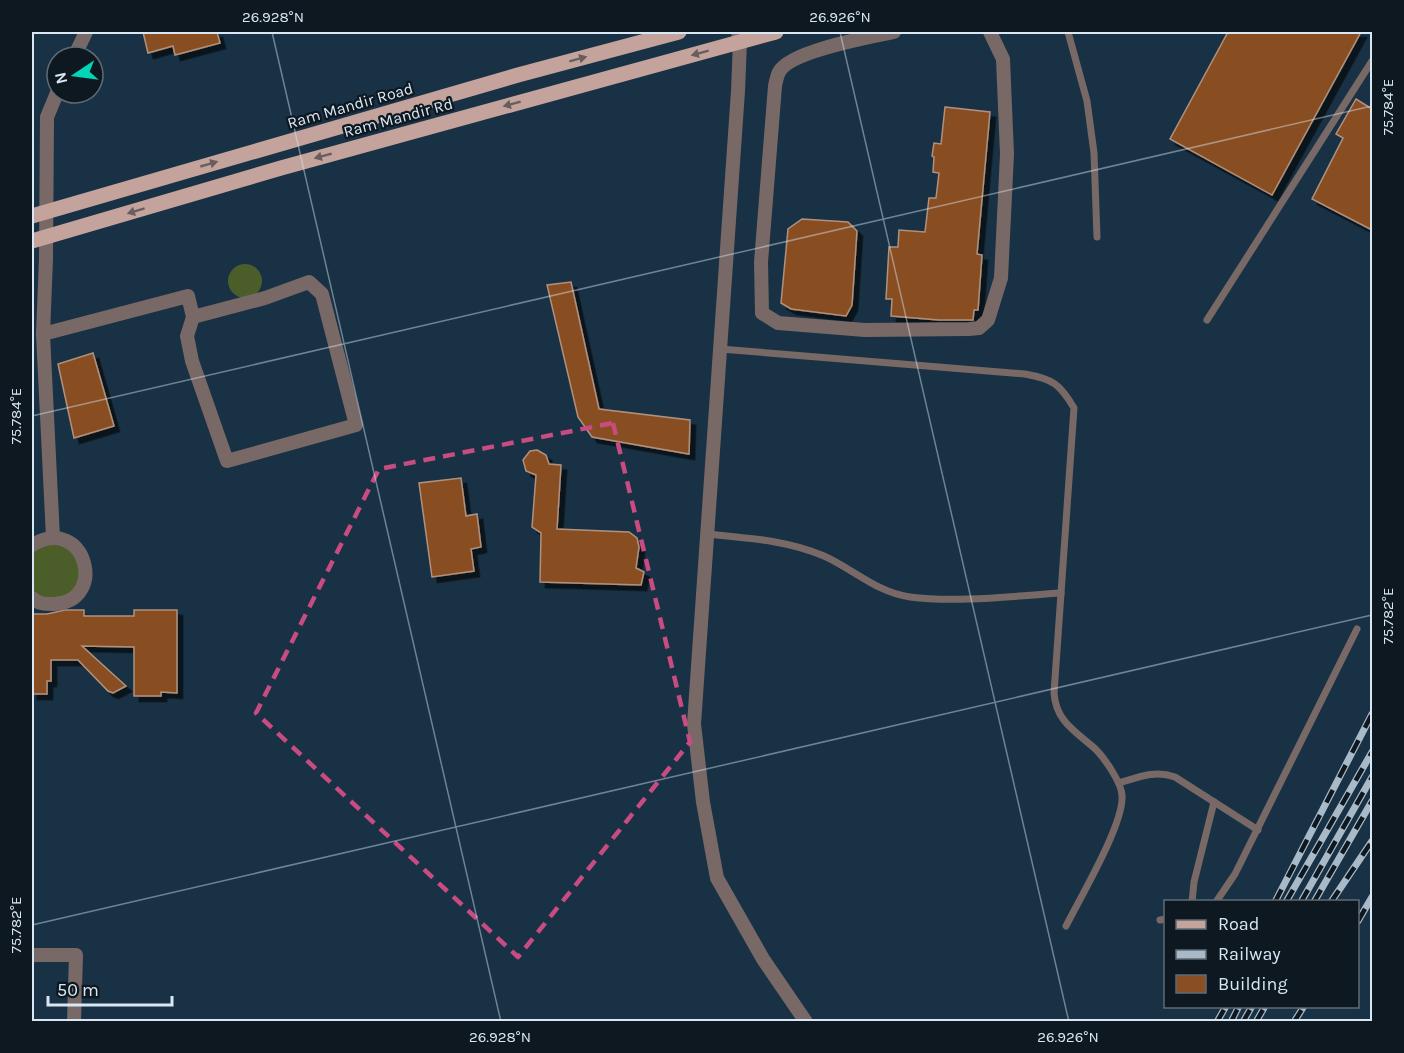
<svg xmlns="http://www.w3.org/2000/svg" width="1404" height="1053" font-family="Karla,sans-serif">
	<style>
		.green { fill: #4b5e2a }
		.building { fill: #894e23; stroke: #b0917e; stroke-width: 1.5; filter: url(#shadow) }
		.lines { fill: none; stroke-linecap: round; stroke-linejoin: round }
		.service { stroke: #796966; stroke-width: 7 }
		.minor { stroke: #796966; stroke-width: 14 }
		.primary { stroke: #c3a39b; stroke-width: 15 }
		.rail-casing { stroke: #a8b9c7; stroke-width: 7 }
		.rail { stroke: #0e1821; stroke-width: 4.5; stroke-dasharray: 14; stroke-linecap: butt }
		.oneway { fill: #685e5e }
		.marked { fill: none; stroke: #c84c81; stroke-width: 4.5; stroke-dasharray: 12 8; stroke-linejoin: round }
		.ticks { fill: none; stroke: #d9e7f4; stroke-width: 1.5; stroke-opacity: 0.45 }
		.labels { text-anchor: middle; stroke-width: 4.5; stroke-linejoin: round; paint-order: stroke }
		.street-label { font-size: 16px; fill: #d9e7f4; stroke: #0e1821 }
		.neatline { fill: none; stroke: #d9e7f4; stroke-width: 2 }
		.ticks-label { font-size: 15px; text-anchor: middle; fill: #d9e7f4 }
	</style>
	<defs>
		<filter id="shadow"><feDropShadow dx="5.5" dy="5.5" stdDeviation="0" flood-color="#0009"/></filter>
	</defs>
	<rect width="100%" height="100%" fill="#193144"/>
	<g class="green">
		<circle cx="245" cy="281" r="17"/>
		<path d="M44 543 69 547 82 573 73 592C57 599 46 603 32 590V552Z"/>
	</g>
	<g class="building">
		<polygon points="143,32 217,32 220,43 175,55 173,46 148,53"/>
		<polygon points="1228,32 1361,32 1272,195 1170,139"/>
		<polygon points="1356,99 1372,109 1372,230 1312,199 1343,138 1336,134"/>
		<polygon points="945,107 990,112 977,254 982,255 978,310 974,310 973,320 939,320 891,316 892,299 886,299 889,247 898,247 899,230 925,232 929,198 936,198 939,173 933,172 934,157 932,156 934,143 941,144"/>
		<polygon points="802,219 848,222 857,231 852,305 846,316 791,309 781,303 788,229"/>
		<polygon points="571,282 599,409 690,420 689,454 592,437 578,417 547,285"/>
		<polygon points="93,353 114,426 74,438 58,364"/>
		<polygon points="537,450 546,455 549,464 561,465 557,529 629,532 637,538 639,547 636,568 644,572 641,585 540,582 541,533 532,527 536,475 526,471 523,460 530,451"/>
		<polygon points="461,478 466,516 477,514 481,547 471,549 474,571 432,577 419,483"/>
		<polygon points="65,610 84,610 84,616 134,616 134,610 177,610 177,693 161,692 161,696 134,696 134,647 82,646 126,686 113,693 108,691 78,660 51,660 51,681 47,681 47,694 32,694 32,614 47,614"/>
	</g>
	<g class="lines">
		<g class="service">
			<polyline points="1068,32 1087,101 1094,153 1097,237"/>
			<polyline points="1207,320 1372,61"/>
			<path d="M720 349 1025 374C1053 379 1060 384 1074 408L1054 693C1056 720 1073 730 1092 746 1103 755 1122 783 1122 796 1124 824 1080 898 1066 926"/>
			<path d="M707 534C747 538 787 540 824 556 853 569 878 593 910 597 955 603 1014 596 1061 593"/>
			<path d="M1119 783C1139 777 1155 770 1175 777L1258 830"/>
			<polyline points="1192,902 1194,882 1214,802"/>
			<polyline points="1216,902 1235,874 1357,629"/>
			<polyline points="1160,920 1166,919"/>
		</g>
		<g class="minor">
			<polyline points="738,32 740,41 738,91 694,724 703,802 717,878 763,959 806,1022"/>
			<path d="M894 32C870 37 790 51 779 72 777 76 776 81 775 86L761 262 762 313 778 323 865 330 969 329 979 328 988 320 1001 278 1007 154 1003 59 990 32"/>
			<polyline points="74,57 86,32"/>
			<polyline points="43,334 46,259 47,117 57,93"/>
			<polyline points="53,538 43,334 188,296 193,317 187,336 192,361 227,461 356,425 322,294 309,282 265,298 193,317"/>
			<path d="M32 545C86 513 109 603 53 604 45 604 38 604 32 598"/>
			<polyline points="32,955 76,955 74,1022"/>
		</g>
		<g class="primary">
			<polyline points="32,216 518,75 679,32"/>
			<polyline points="32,241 281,168 776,32"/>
		</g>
		<g class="rail-casing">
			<g id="rail">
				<polyline points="1275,902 1372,714"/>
				<polyline points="1286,902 1372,752"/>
				<polyline points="1301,902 1372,777"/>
				<polyline points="1314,902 1372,801"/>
				<polyline points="1331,902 1372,841"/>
				<polyline points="1358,921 1372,897"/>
				<polyline points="1217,1022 1226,1006"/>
				<polyline points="1231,1022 1239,1006"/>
				<polyline points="1243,1022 1252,1006"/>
				<polyline points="1256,1022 1265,1006"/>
				<polyline points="1294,1022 1304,1006"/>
			</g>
		</g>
		<use href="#rail" class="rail"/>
	</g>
	<defs><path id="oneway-solid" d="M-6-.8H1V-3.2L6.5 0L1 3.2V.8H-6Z" transform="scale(1.5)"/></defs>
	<g class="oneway">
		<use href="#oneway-solid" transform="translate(700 53) rotate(165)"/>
		<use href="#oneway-solid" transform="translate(578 59) rotate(-15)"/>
		<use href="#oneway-solid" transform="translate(512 104) rotate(165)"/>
		<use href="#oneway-solid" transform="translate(323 156) rotate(165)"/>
		<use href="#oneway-solid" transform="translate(209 164) rotate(-16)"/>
		<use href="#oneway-solid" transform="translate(136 211) rotate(163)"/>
	</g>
	<path class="marked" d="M613 423 690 742 518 957 256 713 379 469Z"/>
	<path class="ticks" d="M272 32 501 1022M840 32 1069 1022M32 416 1372 106M32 925 1372 615"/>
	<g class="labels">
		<g class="street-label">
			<text transform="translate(350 105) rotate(-16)" y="6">Ram Mandir Road</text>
			<text transform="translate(398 117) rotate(-15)" y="6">Ram Mandir Rd</text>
		</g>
	</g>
	<rect width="1404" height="1053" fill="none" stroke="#0e1821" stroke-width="66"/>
	<rect x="1164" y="900" width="195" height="108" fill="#0e1821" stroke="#5f6b75" stroke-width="1.5"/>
	<rect x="1176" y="920" width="30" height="9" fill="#c3a39b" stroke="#5f6b75" stroke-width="1.5"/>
	<text x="1218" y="930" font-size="18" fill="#d9e7f4">Road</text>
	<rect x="1176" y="950" width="30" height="9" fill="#a8b9c7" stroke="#5f6b75" stroke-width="1.5"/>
	<text x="1218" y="960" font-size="18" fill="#d9e7f4">Railway</text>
	<rect x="1176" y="975" width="30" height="18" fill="#894e23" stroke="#5f6b75" stroke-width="1.5"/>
	<text x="1218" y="990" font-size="18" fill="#d9e7f4">Building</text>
	<g transform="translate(75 75) rotate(257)"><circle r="28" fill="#0e1821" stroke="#5f6b75" stroke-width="1.5"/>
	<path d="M0-4.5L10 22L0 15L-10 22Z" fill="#00d5b7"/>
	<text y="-9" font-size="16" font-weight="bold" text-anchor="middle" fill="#d9e7f4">N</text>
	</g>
	<path d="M48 996v9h124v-9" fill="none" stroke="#d9e7f4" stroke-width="3"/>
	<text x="57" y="996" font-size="18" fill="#d9e7f4" stroke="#0e1821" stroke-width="4.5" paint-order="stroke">50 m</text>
	<rect x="33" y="33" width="1338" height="987" class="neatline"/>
	<g class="ticks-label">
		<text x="273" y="22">26.928°N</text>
		<text x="840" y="22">26.926°N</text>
		<text transform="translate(1388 107) rotate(-90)" y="5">75.784°E</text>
		<text transform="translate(16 416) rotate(-90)" y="5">75.784°E</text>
		<text transform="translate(1388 616) rotate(-90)" y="5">75.782°E</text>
		<text transform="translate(16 925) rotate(-90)" y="5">75.782°E</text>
		<text x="500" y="1042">26.928°N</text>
		<text x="1068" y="1042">26.926°N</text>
	</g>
</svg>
